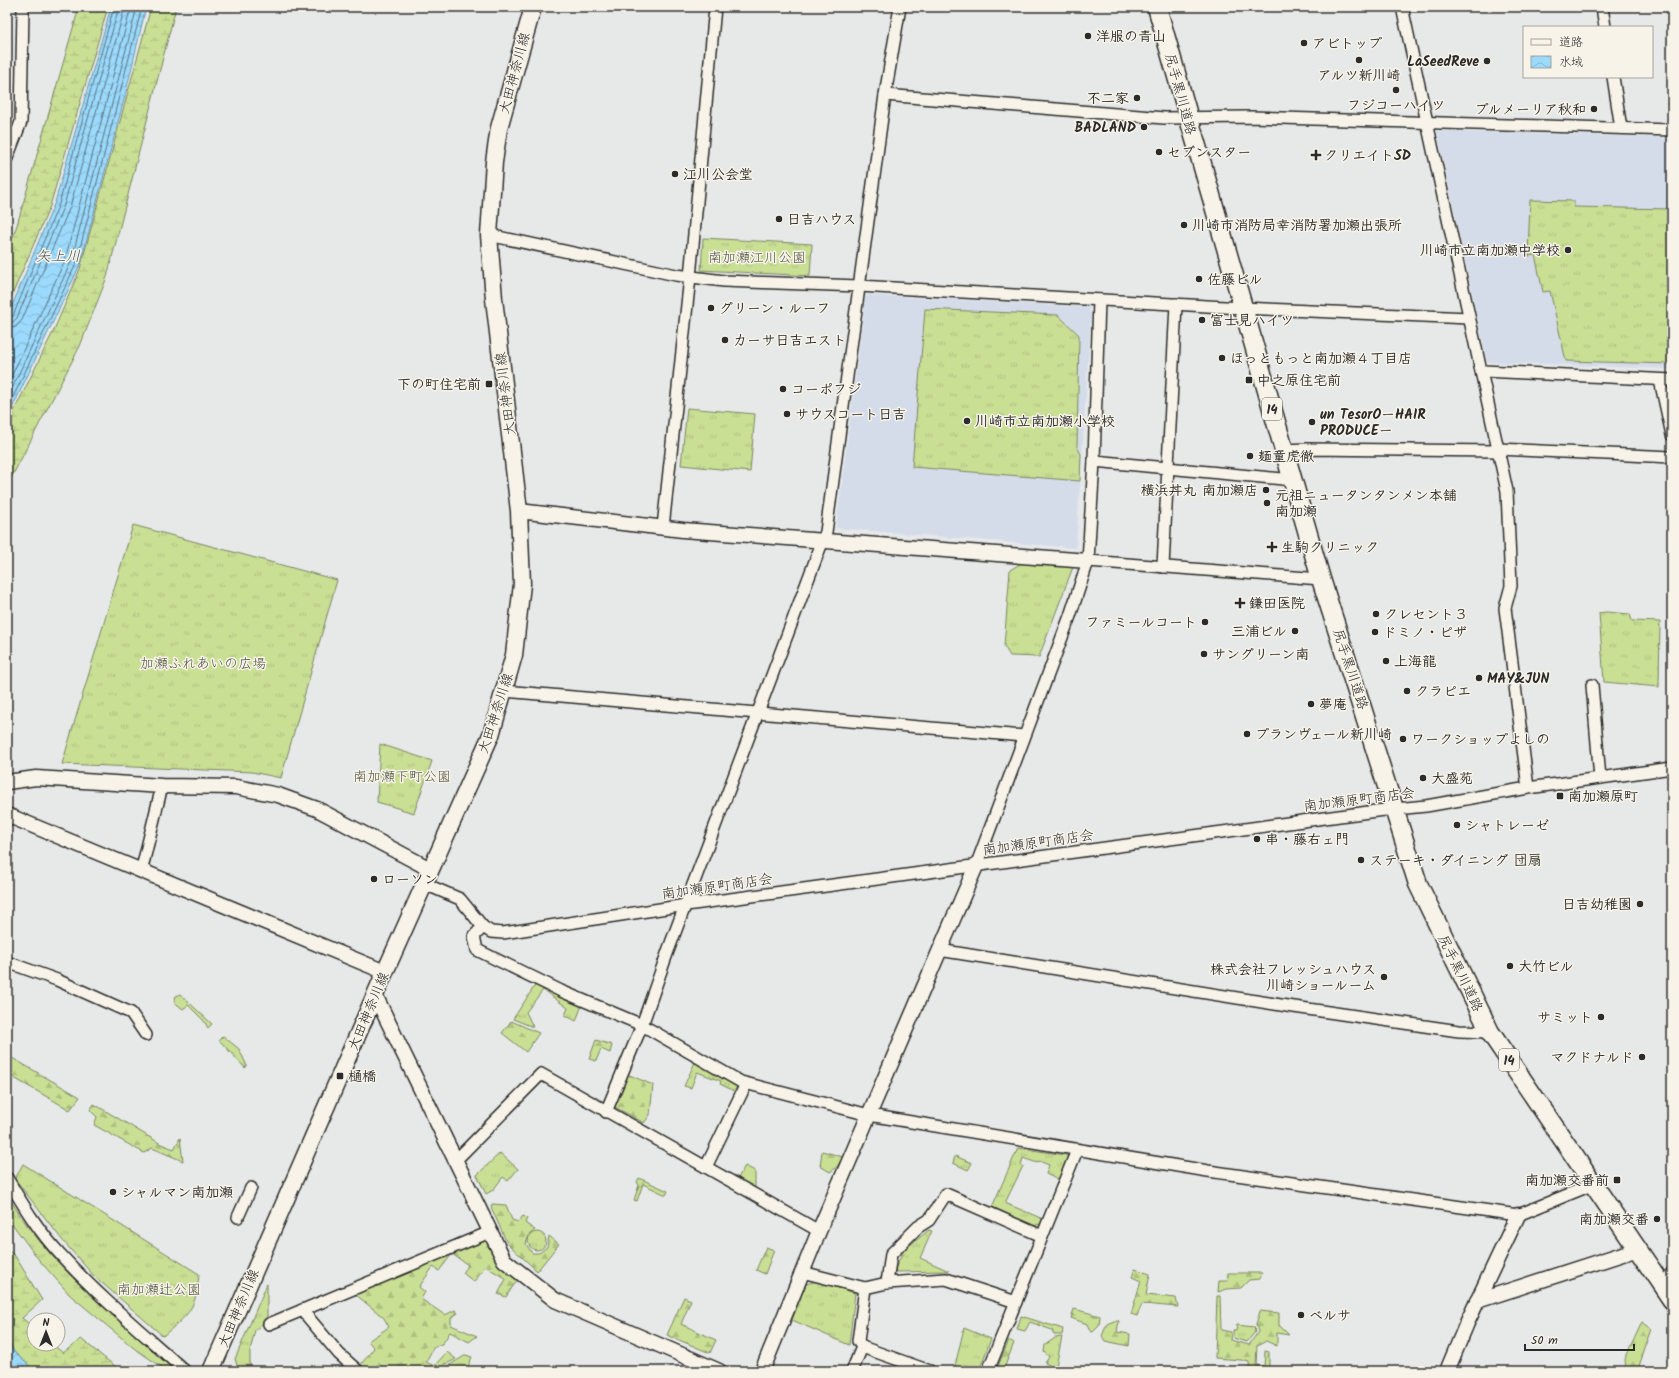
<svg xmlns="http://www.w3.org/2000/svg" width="1679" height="1378" font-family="Kalam,'Klee One',sans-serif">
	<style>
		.built { fill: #d4dcea }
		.grass { fill: url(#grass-tufts); stroke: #7a8560 }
		.forest { fill: url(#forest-firs); stroke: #7a8560 }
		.wetland { fill: url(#wetland-marsh); stroke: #7a8560 }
		.water { fill: url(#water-waves); stroke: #6e94a8 }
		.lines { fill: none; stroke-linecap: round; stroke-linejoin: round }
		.shore { stroke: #58717f; stroke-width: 1 }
		.minor-casing { stroke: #2b2b2b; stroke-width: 14 }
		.tertiary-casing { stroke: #2b2b2b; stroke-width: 17 }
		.secondary-casing { stroke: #2b2b2b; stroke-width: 19 }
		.primary-casing { stroke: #2b2b2b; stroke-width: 21 }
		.minor { stroke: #f7f3e8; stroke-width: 11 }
		.tertiary { stroke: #f7f3e8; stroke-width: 14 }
		.secondary { stroke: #f7f3e8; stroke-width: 16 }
		.primary { stroke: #f7f3e8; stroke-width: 18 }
		.poi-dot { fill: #2b2b2b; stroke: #f7f3e8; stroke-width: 1.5 }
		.labels { text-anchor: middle; stroke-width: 3; stroke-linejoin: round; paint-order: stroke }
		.shield { fill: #f7f3e8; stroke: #686764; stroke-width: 1 }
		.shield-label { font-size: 13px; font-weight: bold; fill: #2b2b2b }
		.poi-label { font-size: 14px; font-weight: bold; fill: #2b2b2b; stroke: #f7f3e8; text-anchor: start }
		.street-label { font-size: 14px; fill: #2b2b2b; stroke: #f7f3e8 }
		.park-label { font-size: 14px; fill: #525845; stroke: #f7f3e8 }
		.water-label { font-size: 15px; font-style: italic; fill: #47575f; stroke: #f7f3e8 }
	</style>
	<defs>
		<pattern id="grass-tufts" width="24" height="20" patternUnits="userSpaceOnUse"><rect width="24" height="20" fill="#c9df94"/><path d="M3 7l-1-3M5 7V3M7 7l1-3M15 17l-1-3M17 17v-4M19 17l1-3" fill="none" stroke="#adc080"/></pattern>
		<pattern id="forest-firs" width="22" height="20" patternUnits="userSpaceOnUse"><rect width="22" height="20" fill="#c9df94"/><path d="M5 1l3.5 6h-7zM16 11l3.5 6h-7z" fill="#adc080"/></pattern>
		<pattern id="wetland-marsh" width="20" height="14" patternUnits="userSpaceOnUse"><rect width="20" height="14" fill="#c9df94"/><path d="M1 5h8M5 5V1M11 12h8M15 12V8" fill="none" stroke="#adc080"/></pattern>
		<pattern id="water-waves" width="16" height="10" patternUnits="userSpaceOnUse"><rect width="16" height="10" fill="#9bdafc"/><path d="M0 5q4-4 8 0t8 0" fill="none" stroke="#86bbd8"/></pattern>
	</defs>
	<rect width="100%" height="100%" fill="#e7e9e9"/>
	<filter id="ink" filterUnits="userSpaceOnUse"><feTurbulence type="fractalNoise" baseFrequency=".025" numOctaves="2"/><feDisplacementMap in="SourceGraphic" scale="8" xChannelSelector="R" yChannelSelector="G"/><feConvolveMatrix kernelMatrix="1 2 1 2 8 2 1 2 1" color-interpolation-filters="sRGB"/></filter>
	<g filter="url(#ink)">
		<g class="built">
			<polygon points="1437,131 1672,138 1672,369 1487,362"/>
			<polygon points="866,295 1088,307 1091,315 1076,548 836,528"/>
		</g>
		<g class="grass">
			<polygon points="1530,200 1574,201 1574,207 1672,209 1672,364 1566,361 1550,291 1543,292 1535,255 1528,256"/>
			<polygon points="703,238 812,244 810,276 701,270"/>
			<polygon points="925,309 1058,315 1079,335 1077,447 1081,454 1080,481 912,467"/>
			<polygon points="687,408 755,414 750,472 681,465"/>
			<polygon points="133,525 337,580 281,778 252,772 62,764"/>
			<polygon points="1023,562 1073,567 1039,657 1010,656 1004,646 1010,570"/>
			<polygon points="1606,612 1630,614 1632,621 1660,622 1659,687 1604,682 1599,613"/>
			<polygon points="380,744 432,761 414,813 377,802"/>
			<polygon points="536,984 582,1005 576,1021 565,1015 568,1008 543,990 526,1012 533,1027 513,1019"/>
			<polygon points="180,994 212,1024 208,1028 204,1021 188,1005 183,1009 174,1002 176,996"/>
			<polygon points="223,1036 239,1049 247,1066 245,1068 219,1040"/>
			<polygon points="696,1060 739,1084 734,1091 720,1084 721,1081 697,1072 691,1088 684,1086"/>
			<polygon points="1018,1148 1066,1155 1069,1160 1062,1176 1056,1179 1046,1174 1049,1165 1039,1161 1037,1163 1023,1158 1021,1165 1023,1166 1005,1203 1043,1219 1041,1224 1033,1226 992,1207"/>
			<polygon points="500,1153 518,1169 508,1181 503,1177 493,1190 486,1194 477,1175"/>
			<polygon points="955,1156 972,1163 968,1170 953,1163"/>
			<path d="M23 1164 199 1274C196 1310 189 1314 163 1336L94 1276 63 1241 15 1179Z"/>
			<polygon points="745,1166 755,1171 755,1188 738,1178"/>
			<path d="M7 1194C47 1265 116 1317 176 1371H168L135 1349 70 1295 39 1260 7 1217Z"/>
			<polygon points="929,1230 932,1231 920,1258 949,1271 896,1272 895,1269 904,1250"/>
			<circle cx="537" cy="1241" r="9"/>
			<polygon points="817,1281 855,1293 849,1345 792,1320 806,1284"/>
			<polygon points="267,1284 267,1320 255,1330 250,1351 250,1371 239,1371 235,1359"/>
			<polygon points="1237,1325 1254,1327 1255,1332 1247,1342 1233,1338 1233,1331 1236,1331"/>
			<polygon points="964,1328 991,1339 979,1371 954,1370"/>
			<polygon points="1062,1337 1055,1371 1050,1371 1051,1366 1045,1363 1049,1357 1044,1352 1045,1345 1055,1338"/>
			<polygon points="466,1355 472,1357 466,1371 440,1371"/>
		</g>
		<g class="forest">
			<polygon points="511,1021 539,1033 526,1052 502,1033"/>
			<polygon points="596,1040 612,1045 610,1053 601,1049 596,1061 589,1059"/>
			<polygon points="7,1055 80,1097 70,1110 7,1074"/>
			<polygon points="627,1074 653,1085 650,1115 644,1123 613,1106"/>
			<polygon points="94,1104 161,1144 174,1149 180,1138 183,1161 152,1148 144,1153 94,1125 97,1117 90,1110"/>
			<polygon points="822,1151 843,1157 837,1167 830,1172 820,1166"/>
			<polygon points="639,1178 668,1191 666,1195 643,1184 637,1201 634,1200 639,1185 637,1182"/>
			<polygon points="492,1204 506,1205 512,1220 518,1222 523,1216 527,1218 525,1223 535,1230 529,1235 526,1244 532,1253 539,1253 547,1247 549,1236 559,1244 537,1271 507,1243 491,1207"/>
			<polygon points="486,1238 499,1264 517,1280 506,1297 498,1294 506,1279 485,1266 474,1282 463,1273 468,1265 452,1254 439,1271 433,1267 419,1287 425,1292 421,1299 445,1315 455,1310 458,1313 451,1318 451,1325 477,1336 469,1342 450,1332 443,1343 433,1348 426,1362 434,1366 447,1352 456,1359 432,1371 362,1371 358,1368 374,1348 368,1341 389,1327 384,1318 355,1294"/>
			<polygon points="766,1247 774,1250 765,1274 756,1270"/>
			<polygon points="1135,1269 1150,1274 1146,1295 1176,1298 1178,1307 1142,1304 1137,1316 1131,1314 1141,1281 1132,1277"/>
			<polygon points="1228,1273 1262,1273 1260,1279 1249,1280 1241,1288 1227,1289 1218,1292 1219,1281 1227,1281"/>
			<polygon points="1217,1296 1220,1296 1221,1330 1231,1332 1230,1340 1249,1345 1258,1332 1256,1324 1260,1311 1279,1313 1279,1325 1289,1335 1277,1333 1277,1346 1266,1341 1257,1346 1256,1365 1264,1366 1265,1351 1269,1352 1269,1371 1250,1371 1249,1362 1241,1360 1215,1358"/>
			<polygon points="684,1297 691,1300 681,1324 716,1340 710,1353 667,1335"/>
			<polygon points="1074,1309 1100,1316 1099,1326 1093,1332 1090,1331 1087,1324 1071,1318"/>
			<polygon points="1021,1316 1063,1329 1062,1335 1054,1335 1052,1330 1030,1322 1025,1331 1017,1329"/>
			<polygon points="1114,1321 1119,1321 1117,1332 1130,1334 1129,1346 1105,1341 1102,1336 1107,1324"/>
			<polygon points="1642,1322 1652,1329 1639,1366 1643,1371 1626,1371 1625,1359"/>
			<polygon points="1009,1340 1014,1343 1003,1371 996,1371"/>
		</g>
		<g class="wetland">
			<polygon points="79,7 108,7 50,206 7,307 7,252 17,225"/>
			<polygon points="151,7 176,7 107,277 80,346 7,486 7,425 54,330 80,269"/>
			<polygon points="7,1249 15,1256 42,1300 22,1318 34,1328 34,1344 52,1344 63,1353 81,1339 121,1371 35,1371 14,1352 7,1336"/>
		</g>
		<g class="water">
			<polygon points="111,7 146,7 125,96 80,265 7,419 7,318 55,202"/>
			<polygon points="7,1336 14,1352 35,1371 7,1371"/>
		</g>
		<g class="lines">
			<g class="shore">
				<polyline points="7,318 13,316 59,204 114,7"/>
				<polyline points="7,323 13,322 17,318 64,205 119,7"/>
				<polyline points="7,329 16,327 22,320 70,207 125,7"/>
				<polyline points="7,386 65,260 131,7"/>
				<polyline points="7,399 71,262 137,7"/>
				<polyline points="7,410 76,264 142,7"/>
			</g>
			<g class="minor-casing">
				<g id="minor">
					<polyline points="1402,7 1507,491 1511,586 1505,608 1528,788"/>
					<polyline points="1602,7 1605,27"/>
					<polyline points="1613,77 1621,128"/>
					<polyline points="885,95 1164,118 1251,117 1672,130"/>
					<polyline points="7,158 21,122 23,7"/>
					<polyline points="489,235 676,275 724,281 859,286 1242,308 1469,318"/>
					<polyline points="1483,371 1672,380"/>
					<polyline points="1660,380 1672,435"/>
					<polyline points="1498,449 1672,457"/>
					<polyline points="1283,450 1307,449 1498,451"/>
					<polyline points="1094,461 1293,480"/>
					<polyline points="663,527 690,277 715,7"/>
					<polyline points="1088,561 1321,579"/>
					<polyline points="1163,567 1176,304"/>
					<polyline points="1592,685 1600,778"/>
					<polyline points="504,691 1024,736"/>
					<polyline points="976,866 1070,616 1088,561 1094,461 1099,300"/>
					<polyline points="141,872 162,786"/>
					<polyline points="425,884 460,899 483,927 491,932 503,933 686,905 1376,811 1426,806 1528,788 1672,768"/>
					<polyline points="483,927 474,936 477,950 561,991 642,1025 741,1082 869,1115 1208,1171 1518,1215 1594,1184"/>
					<polyline points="939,950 1287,1006 1459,1031 1490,1032"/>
					<polyline points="7,962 57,980 131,1013 146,1035"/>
					<polyline points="606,1112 642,1025 668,951 826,532 885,95 900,7"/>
					<polyline points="456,1160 541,1074 819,1231"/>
					<polyline points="706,1167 746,1084"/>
					<path d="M7 1178C23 1205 39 1232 61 1255 99 1297 143 1333 185 1371"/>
					<polyline points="238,1217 251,1188"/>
					<polyline points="802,1272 865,1288 887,1283 946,1279 1016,1302"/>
					<polyline points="887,1283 891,1254 918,1227 929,1220 946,1194 1042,1236"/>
					<polyline points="302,1310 339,1354 358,1371"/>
					<polyline points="269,1324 490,1232"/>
					<polyline points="862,1347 930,1371"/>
					<polyline points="852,1371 862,1347 858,1341 865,1288"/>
					<polyline points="988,1371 1077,1150"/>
				</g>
			</g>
			<g class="tertiary-casing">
				<g id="tertiary">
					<polyline points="519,511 683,530 1088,561"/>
					<polyline points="7,782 36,778 162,786 236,787 278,795 317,809 430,869"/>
					<polyline points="7,815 385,972"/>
					<polyline points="375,995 504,1260 555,1300 719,1371"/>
					<polyline points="1665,1288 1672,1275"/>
					<polyline points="1477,1301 1638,1249"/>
					<polyline points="762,1371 819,1231 976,866"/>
					<polyline points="1447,1371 1467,1323 1518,1215"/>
				</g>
			</g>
			<g class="secondary-casing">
				<polyline id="secondary" points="211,1371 385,972 491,735 514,655 522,584 519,511 494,299 489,235 494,162 499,128 533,7"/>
			</g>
			<g class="primary-casing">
				<polyline id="primary" points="1157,7 1321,579 1418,884 1490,1032 1672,1300"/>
			</g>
			<use href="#minor" class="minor"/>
			<use href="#tertiary" class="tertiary"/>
			<use href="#secondary" class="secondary"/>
			<use href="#primary" class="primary"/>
		</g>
	</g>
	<g class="poi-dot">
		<circle cx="1088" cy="36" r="4"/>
		<circle cx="1304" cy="43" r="4"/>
		<circle cx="1359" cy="60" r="4"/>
		<circle cx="1487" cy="61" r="4"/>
		<circle cx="1396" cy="90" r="4"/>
		<circle cx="1137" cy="98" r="4"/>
		<circle cx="1594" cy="109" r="4"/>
		<circle cx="1144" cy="127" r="4"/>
		<circle cx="1159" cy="152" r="4"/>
		<path d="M1314 149h4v4h4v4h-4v4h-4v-4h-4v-4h4z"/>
		<circle cx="675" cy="174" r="4"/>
		<circle cx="779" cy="219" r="4"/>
		<circle cx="1184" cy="225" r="4"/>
		<circle cx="1568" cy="250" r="4"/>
		<circle cx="1199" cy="279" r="4"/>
		<circle cx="711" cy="308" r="4"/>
		<circle cx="1202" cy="320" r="4"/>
		<circle cx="725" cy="340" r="4"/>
		<circle cx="1222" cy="358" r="4"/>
		<rect x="1245" y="376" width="8" height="8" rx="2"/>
		<rect x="485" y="380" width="8" height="8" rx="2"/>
		<circle cx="783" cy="389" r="4"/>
		<circle cx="787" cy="414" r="4"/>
		<circle cx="967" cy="421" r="4"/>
		<circle cx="1312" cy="422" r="4"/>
		<circle cx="1250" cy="456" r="4"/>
		<circle cx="1266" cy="490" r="4"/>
		<circle cx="1267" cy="503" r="4"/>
		<path d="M1270 541h4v4h4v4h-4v4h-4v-4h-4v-4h4z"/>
		<path d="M1238 597h4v4h4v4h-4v4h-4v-4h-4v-4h4z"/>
		<circle cx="1376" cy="614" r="4"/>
		<circle cx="1205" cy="622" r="4"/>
		<circle cx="1295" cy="631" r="4"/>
		<circle cx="1375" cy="632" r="4"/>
		<circle cx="1204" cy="654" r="4"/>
		<circle cx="1386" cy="661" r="4"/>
		<circle cx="1479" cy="678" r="4"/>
		<circle cx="1407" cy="691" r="4"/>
		<circle cx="1311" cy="704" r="4"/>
		<circle cx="1247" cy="734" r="4"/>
		<circle cx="1403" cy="739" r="4"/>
		<circle cx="1423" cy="778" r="4"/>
		<rect x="1556" y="792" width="8" height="8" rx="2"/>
		<circle cx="1457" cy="825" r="4"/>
		<circle cx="1257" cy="839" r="4"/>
		<circle cx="1361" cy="860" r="4"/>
		<circle cx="374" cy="879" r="4"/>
		<circle cx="1640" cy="904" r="4"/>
		<circle cx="1510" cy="966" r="4"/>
		<circle cx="1384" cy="977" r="4"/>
		<circle cx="1601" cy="1017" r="4"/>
		<circle cx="1642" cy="1057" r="4"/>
		<rect x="336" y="1072" width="8" height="8" rx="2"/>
		<rect x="1613" y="1176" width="8" height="8" rx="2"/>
		<circle cx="113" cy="1192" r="4"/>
		<circle cx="1657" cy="1219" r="4"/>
		<circle cx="1301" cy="1315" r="4"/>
	</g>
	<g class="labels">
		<g class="shield">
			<rect x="1262" y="398" width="20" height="22" rx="3"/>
			<rect x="1499" y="1049" width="20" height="22" rx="3"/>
		</g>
		<g class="shield-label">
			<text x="1272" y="414">14</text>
			<text x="1509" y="1065">14</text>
		</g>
		<g class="poi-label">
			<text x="1096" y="41">洋服の青山</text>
			<text x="1312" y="48">アビトップ</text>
			<text x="1479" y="66" text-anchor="end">LaSeedReve</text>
			<text x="1359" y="80" text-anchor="middle">アルツ新川崎</text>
			<text x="1129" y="103" text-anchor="end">不二家</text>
			<text x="1396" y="110" text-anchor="middle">フジコーハイツ</text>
			<text x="1586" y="114" text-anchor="end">プルメーリア秋和</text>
			<text x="1136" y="132" text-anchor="end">BADLAND</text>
			<text x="1167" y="157">セブンスター</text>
			<text x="1324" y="160">クリエイトSD</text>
			<text x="683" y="179">江川公会堂</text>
			<text x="787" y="224">日吉ハウス</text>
			<text x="1192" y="230">川崎市消防局幸消防署加瀬出張所</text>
			<text x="1560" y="255" text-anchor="end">川崎市立南加瀬中学校</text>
			<text x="1207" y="284">佐藤ビル</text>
			<text x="719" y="313">グリーン・ルーフ</text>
			<text x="1210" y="325">富士見ハイツ</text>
			<text x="733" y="345">カーサ日吉エスト</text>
			<text x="1230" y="363">ほっともっと南加瀬４丁目店</text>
			<text x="1257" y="385">中之原住宅前</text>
			<text x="481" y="389" text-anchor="end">下の町住宅前</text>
			<text x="791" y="394">コーポフジ</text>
			<text x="795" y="419">サウスコート日吉</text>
			<text x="1320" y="419">un TesorOーHAIR<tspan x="1320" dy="16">PRODUCEー</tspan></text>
			<text x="975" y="426">川崎市立南加瀬小学校</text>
			<text x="1258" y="461">麺童虎徹</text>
			<text x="1258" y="495" text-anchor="end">横浜丼丸 南加瀬店</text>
			<text x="1275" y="500">元祖ニュータンタンメン本舗<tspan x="1275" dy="16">南加瀬</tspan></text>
			<text x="1281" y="552">生駒クリニック</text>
			<text x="1249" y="608">鎌田医院</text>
			<text x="1384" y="619">クレセント３</text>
			<text x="1197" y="627" text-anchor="end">ファミールコート</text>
			<text x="1287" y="636" text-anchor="end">三浦ビル</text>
			<text x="1383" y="637">ドミノ・ピザ</text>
			<text x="1212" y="659">サングリーン南</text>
			<text x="1394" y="666">上海龍</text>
			<text x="1487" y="683">MAY&amp;JUN</text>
			<text x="1415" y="696">クラピエ</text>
			<text x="1319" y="709">夢庵</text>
			<text x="1255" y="739">プランヴェール新川崎</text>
			<text x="1411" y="744">ワークショップよしの</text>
			<text x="1431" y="783">大盛苑</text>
			<text x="1568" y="801">南加瀬原町</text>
			<text x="1465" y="830">シャトレーゼ</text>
			<text x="1265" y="844">串・藤右ェ門</text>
			<text x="1369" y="865">ステーキ・ダイニング 団扇</text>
			<text x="382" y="884">ローソン</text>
			<text x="1632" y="909" text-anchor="end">日吉幼稚園</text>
			<text x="1518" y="971">大竹ビル</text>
			<text x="1376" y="974" text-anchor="end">株式会社フレッシュハウス<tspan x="1376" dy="16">川崎ショールーム</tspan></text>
			<text x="1593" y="1022" text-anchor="end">サミット</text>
			<text x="1634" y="1062" text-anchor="end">マクドナルド</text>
			<text x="348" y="1081">樋橋</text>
			<text x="1609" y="1185" text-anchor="end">南加瀬交番前</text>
			<text x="121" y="1197">シャルマン南加瀬</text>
			<text x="1649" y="1224" text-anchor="end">南加瀬交番</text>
			<text x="1309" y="1320">ベルサ</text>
		</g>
		<g class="street-label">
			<text transform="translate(514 73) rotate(-75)" y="5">大田神奈川線</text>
			<text transform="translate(1181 94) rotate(75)" y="5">尻手黒川道路</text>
			<text transform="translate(505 394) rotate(-97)" y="5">大田神奈川線</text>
			<text transform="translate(1351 669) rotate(72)" y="5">尻手黒川道路</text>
			<text transform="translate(495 713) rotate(-72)" y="5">大田神奈川線</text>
			<text transform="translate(1359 799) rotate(-7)" y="5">南加瀬原町商店会</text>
			<text transform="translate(1038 842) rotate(-8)" y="5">南加瀬原町商店会</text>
			<text transform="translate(717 886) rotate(-8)" y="5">南加瀬原町商店会</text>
			<text transform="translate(1461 973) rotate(64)" y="5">尻手黒川道路</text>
			<text transform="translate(368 1011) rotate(-67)" y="5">大田神奈川線</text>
			<text transform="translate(238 1308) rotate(-67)" y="5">大田神奈川線</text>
		</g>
		<g class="park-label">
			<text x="757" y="262">南加瀬江川公園</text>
			<text x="203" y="668">加瀬ふれあいの広場</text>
			<text x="402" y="781">南加瀬下町公園</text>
			<text x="159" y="1294">南加瀬辻公園</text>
		</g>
		<g class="water-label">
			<text x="58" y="261">矢上川</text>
		</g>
	</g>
	<rect width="1679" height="1378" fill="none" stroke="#f7f3e8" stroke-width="24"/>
	<rect x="12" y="12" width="1655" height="1354" fill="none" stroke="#2b2b2b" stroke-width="1.5" filter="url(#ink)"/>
	<rect x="1523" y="26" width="130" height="52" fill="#f7f3e8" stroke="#a5a39c"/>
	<rect x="1531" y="39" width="20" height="6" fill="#f7f3e8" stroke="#a5a39c"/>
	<text x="1559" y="46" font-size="12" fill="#2b2b2b">道路</text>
	<rect x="1531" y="56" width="20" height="12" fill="url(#water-waves)" stroke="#a5a39c"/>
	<text x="1559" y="66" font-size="12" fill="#2b2b2b">水域</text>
	<g transform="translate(46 1332)"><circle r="19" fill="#f7f3e8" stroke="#a5a39c"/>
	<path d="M0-3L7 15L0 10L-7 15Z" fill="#2b2b2b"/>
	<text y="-6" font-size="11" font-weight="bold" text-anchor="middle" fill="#2b2b2b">N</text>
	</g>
	<path d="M1525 1344v6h109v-6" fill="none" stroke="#2b2b2b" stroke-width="2"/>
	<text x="1531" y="1344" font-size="12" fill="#2b2b2b" stroke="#f7f3e8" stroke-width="3" paint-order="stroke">50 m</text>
</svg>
